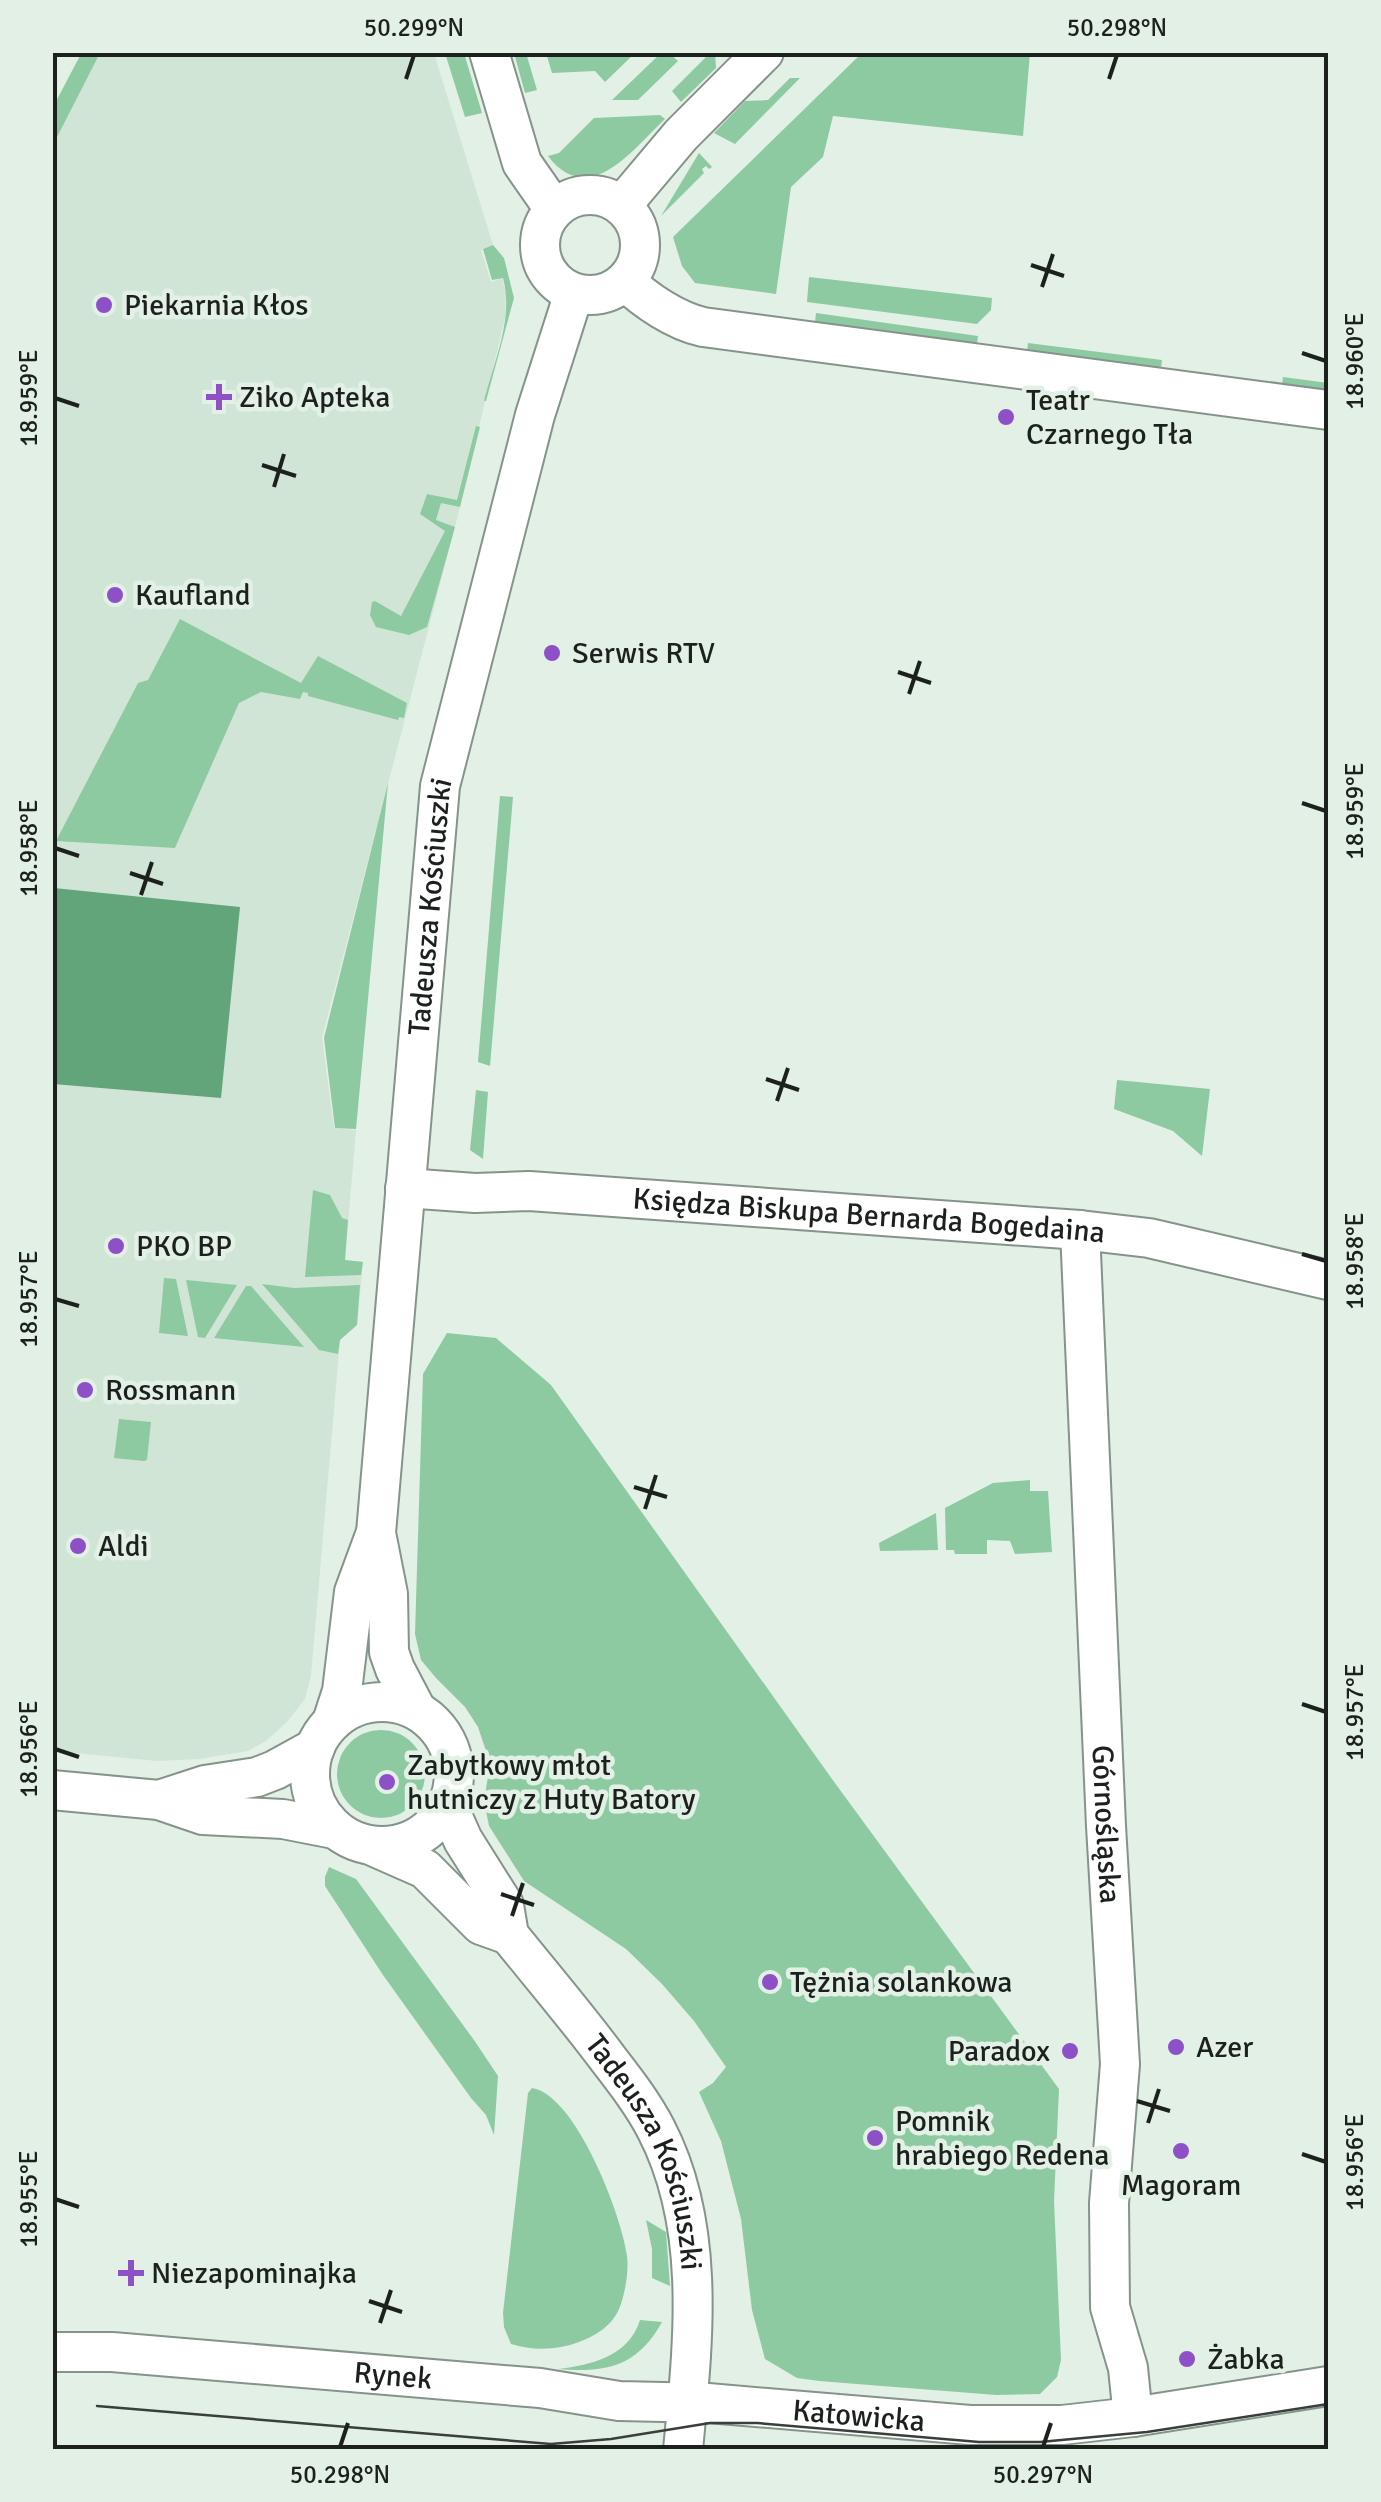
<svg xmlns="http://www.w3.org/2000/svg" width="1381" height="2502" font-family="Signika,sans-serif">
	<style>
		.built { fill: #d1e5d7 }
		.green { fill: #8dcaa1 }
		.water { fill: #63a57b }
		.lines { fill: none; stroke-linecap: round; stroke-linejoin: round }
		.minor-casing { stroke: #86938a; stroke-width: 42 }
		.minor { stroke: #fff; stroke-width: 38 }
		.tram { stroke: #39403b; stroke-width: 2.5 }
		.ticks { fill: none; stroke: #1c211d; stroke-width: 4 }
		.poi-dot { fill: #8d50c7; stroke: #e2f0e6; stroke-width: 4 }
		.labels { text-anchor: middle; stroke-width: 9; stroke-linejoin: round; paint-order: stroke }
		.poi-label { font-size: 30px; fill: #1c211d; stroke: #e2f0e6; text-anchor: start }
		.street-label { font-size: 30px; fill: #1c211d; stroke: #e2f0e6 }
		.neatline { fill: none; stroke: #1c211d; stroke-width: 4 }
		.ticks-label { font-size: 25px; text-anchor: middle; fill: #1c211d }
	</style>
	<rect width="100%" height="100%" fill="#e2f0e6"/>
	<polygon class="built" points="100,53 434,53 493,245 481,250 491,282 502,278 506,294 505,318 458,515 322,1038 334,1128 356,1130 345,1260 363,1262 357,1325 340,1340 311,1676 305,1699 287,1722 266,1741 248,1751 199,1759 157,1761 53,1751 53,144"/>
	<g class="green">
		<polygon points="82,52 100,53 53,145 53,107"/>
		<polygon points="711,52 715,53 716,68 681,102 672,91"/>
		<polygon points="445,53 464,53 482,113 465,117"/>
		<polygon points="514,53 526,53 537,90 525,93"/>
		<polygon points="546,53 546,52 635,53 605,82 595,71 552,73"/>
		<polygon points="661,53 669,53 678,61 638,100 612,100"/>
		<polygon points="862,53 1030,53 1023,136 833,116 823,157 791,187 776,294 695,283 682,266 673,237"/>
		<polygon points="790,78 800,78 735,144 714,133 745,101 768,100"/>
		<path d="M660 115 665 119C633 149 589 210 548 156L559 153 594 118Z"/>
		<polygon points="699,153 712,167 709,169 706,166 702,169 704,173 661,216"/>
		<path d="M493 245 504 258 514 298 486 401H484C494 361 514 318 503 278L492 280 483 249Z"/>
		<polygon points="809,277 992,298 991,310 977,324 807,302"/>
		<polygon points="816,313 978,336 977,344 815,322"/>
		<polygon points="1028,343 1162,360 1161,369 1027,351"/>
		<polygon points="1283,377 1328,383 1328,392 1282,386"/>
		<polygon points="476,426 480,427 460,507 441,503 436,520 455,527 427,627 409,635 376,627 370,615 372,602 375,601 401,616 445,531 420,514 427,494 457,500"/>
		<polygon points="180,619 301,683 318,656 407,703 404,718 399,717 398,720 308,696 308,693 303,692 300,699 261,692 239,703 175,848 56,841 138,683 148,680"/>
		<polygon points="388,783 356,1129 335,1128 324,1038"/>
		<polygon points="500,796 513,797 490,1066 478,1062"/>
		<polygon points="1117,1080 1210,1089 1202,1156 1173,1131 1114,1109"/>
		<polygon points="476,1090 488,1092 483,1159 470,1150"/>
		<polygon points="313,1190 330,1195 342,1218 348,1220 345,1260 363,1262 361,1275 305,1277"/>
		<polygon points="164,1278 176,1279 188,1336 159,1333"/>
		<polygon points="186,1280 237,1285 205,1338 198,1337"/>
		<polygon points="262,1284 294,1288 360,1285 357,1325 340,1340 338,1354 319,1350"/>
		<polygon points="246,1286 251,1286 304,1347 214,1338"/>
		<polygon points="447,1333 496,1338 551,1385 832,1779 1059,2089 1054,2201 1061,2360 1057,2377 1040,2394 996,2395 819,2381 797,2378 765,2359 752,2310 741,2219 721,2141 699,2092 713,2083 726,2067 694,2021 662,1984 626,1949 524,1881 489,1826 484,1801 488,1776 485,1748 478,1727 465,1707 436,1678 421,1660 415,1634 423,1374"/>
		<polygon points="119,1419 151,1422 147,1460 144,1461 114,1458"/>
		<polygon points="1030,1480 1030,1491 1048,1491 1052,1552 1015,1554 1010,1541 987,1540 987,1554 955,1554 954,1550 946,1550 945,1508 993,1483"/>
		<polygon points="936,1513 938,1550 880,1551 879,1543"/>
		<circle cx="381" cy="1774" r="44"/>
		<polygon points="329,1867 356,1879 474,2040 498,2076 494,2135 486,2115 471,2098 383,1975 325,1886 325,1877"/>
		<path d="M532 2088C576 2095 622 2216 627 2256 629 2271 625 2295 619 2309 612 2326 595 2336 579 2342 558 2350 533 2351 511 2344L504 2327 503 2313 528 2093Z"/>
		<polygon points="646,2220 666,2232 670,2286 652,2278 652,2249"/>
		<path d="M640 2320 662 2322C637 2367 606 2373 558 2369 592 2365 629 2356 640 2320Z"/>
	</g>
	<polygon class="water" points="54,888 240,907 221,1098 53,1084"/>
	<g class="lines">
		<g class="minor-casing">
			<g id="minor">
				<polyline points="489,52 522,163 554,209"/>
				<circle cx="590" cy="245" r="50"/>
				<polyline points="622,205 681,135 764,52"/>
				<path d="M625 281C646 301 676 321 703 327L1328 410"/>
				<path id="s1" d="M405 1188 475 1193 529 1191 1080 1230 1149 1238 1328 1280"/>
				<path id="s2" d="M1080 1230 1106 1826 1120 2064 1109 2203 1110 2307 1128 2368 1133 2417"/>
				<circle cx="382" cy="1774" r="72"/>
				<path id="s3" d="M416 1709 395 1669 389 1652 388 1594 376 1533 440 786 535 415 574 293"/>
				<polyline points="332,1722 342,1691 354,1592 375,1535"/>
				<polyline points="52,1790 159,1800 203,1815 283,1819 334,1829"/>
				<polyline points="159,1800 205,1785 257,1777 275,1770 315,1748"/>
				<path id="s4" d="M447 1804 463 1840 504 1905 509 1935C542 1976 577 2017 609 2060 626 2082 643 2104 656 2129 707 2227 693 2343 683 2450"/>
				<polyline points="375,1847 425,1869 481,1925 509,1935"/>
				<path id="s5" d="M52 2352H112L540 2388 619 2401 708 2403 970 2425H1062L1133 2417 1328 2386"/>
			</g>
		</g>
		<use href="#minor" class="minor"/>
		<polyline class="tram" points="97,2406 551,2444 611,2439 710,2423 757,2423 979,2442 1040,2442 1147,2432 1328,2404"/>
	</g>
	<path class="ticks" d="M406 79 414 55M1109 79 1117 55M1031 265 1064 276M1042 287 1053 254M1302 353 1326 361M55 398 79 406M262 465 296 476M274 487 284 454M898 672 931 683M909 694 920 661M1302 803 1326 811M55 848 79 856M130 873 163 884M141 895 152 862M766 1079 799 1090M777 1101 788 1068M1302 1254 1326 1261M55 1299 79 1306M634 1487 667 1497M645 1509 656 1475M1302 1704 1326 1712M55 1749 79 1757M501 1894 534 1905M512 1916 523 1883M1137 2101 1170 2111M1148 2123 1159 2089M1302 2154 1326 2162M55 2199 79 2207M369 2301 402 2312M380 2323 391 2290M340 2447 348 2423M1043 2447 1051 2423"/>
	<g class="poi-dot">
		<circle cx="104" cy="305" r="10"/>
		<path d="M214 382h10v10h10v10h-10v10h-10v-10h-10v-10h10z"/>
		<circle cx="1006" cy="417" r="10"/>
		<circle cx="115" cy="595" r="10"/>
		<circle cx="552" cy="653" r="10"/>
		<circle cx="116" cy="1246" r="10"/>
		<circle cx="85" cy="1390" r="10"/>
		<circle cx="78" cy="1546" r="10"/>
		<circle cx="387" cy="1782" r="10"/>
		<circle cx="770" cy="1982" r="10"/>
		<circle cx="1176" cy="2047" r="10"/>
		<circle cx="1070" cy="2051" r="10"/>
		<circle cx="875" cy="2138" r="10"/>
		<circle cx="1181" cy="2151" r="10"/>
		<path d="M126 2258h10v10h10v10h-10v10h-10v-10h-10v-10h10z"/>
		<circle cx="1187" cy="2359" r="10"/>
	</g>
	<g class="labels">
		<g class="poi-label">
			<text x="124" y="315">Piekarnia Kłos</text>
			<text x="239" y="407">Ziko Apteka</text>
			<text x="1026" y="410">Teatr<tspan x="1026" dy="34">Czarnego Tła</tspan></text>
			<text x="135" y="605">Kaufland</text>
			<text x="572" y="663">Serwis RTV</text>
			<text x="136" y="1256">PKO BP</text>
			<text x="105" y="1400">Rossmann</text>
			<text x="98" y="1556">Aldi</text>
			<text x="407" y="1775">Zabytkowy młot<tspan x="407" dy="34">hutniczy z Huty Batory</tspan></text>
			<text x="790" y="1992">Tężnia solankowa</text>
			<text x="1196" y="2057">Azer</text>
			<text x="1050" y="2061" text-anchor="end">Paradox</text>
			<text x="895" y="2131">Pomnik<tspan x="895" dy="34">hrabiego Redena</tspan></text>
			<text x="1181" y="2195" text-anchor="middle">Magoram</text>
			<text x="151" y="2283">Niezapominajka</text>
			<text x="1207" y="2369">Żabka</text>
		</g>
		<g class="street-label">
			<text dy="10" stroke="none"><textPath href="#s3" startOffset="812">Tadeusza Kościuszki</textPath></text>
			<text dy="10" stroke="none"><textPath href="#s1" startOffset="465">Księdza Biskupa Bernarda Bogedaina</textPath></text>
			<text dy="10" stroke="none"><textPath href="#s2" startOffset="595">Górnośląska</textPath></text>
			<text dy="10" stroke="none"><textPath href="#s4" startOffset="408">Tadeusza Kościuszki</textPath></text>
			<text dy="10" stroke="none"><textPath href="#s5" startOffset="342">Rynek</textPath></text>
			<text dy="10" stroke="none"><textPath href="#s5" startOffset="810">Katowicka</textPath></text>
		</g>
	</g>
	<rect width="1381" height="2502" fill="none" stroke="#e2f0e6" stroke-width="110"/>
	<rect x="55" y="55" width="1271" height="2392" class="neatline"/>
	<g class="ticks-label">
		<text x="414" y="36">50.299°N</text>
		<text x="1117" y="36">50.298°N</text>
		<text transform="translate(1354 361) rotate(-90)" y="9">18.960°E</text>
		<text transform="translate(28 398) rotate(-90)" y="9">18.959°E</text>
		<text transform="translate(1354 811) rotate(-90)" y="9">18.959°E</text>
		<text transform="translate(28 848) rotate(-90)" y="9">18.958°E</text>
		<text transform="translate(1354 1261) rotate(-90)" y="9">18.958°E</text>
		<text transform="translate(28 1299) rotate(-90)" y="9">18.957°E</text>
		<text transform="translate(1354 1712) rotate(-90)" y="9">18.957°E</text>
		<text transform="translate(28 1749) rotate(-90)" y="9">18.956°E</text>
		<text transform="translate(1354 2162) rotate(-90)" y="9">18.956°E</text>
		<text transform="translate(28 2199) rotate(-90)" y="9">18.955°E</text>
		<text x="340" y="2483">50.298°N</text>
		<text x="1043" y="2483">50.297°N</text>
	</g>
</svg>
